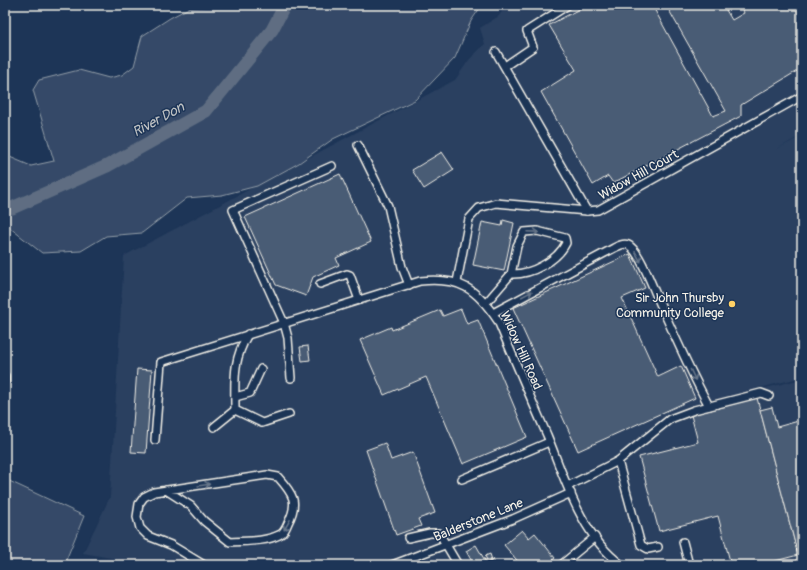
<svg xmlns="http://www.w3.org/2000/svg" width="807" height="570" font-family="Pangolin,sans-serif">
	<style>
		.built { fill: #2a4060 }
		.green { fill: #354a67; stroke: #949ea8 }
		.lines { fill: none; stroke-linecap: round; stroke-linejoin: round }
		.river { stroke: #5e6d82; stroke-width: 13 }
		.building { fill: #485b74; stroke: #f4f1e8 }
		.minor-casing { stroke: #f4f1e8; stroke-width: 10 }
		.minor { stroke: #1d3557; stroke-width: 7 }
		.oneway { stroke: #68778a }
		.poi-dot { fill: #ffd166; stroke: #1d3557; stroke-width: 1.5 }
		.labels { text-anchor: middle; stroke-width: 3; stroke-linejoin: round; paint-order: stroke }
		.street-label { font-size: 13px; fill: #f4f1e8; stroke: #1d3557 }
		.poi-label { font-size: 13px; fill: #f4f1e8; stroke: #1d3557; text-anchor: end }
		.water-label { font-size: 14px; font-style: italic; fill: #c0c3c4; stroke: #1d3557 }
	</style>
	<rect width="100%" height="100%" fill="#1d3557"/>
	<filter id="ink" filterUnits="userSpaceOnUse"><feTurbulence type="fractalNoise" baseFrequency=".025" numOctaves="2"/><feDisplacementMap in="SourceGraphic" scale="8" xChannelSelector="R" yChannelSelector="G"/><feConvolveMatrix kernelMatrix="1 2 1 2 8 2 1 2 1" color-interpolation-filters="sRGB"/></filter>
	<g filter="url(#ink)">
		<polygon class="built" points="506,5 802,5 802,135 775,150 802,136 802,377 710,401 711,402 802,379 802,565 151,565 83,553 110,497 124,256 455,80 469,60 485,44 480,28 499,16"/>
		<g class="green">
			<polygon points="223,5 482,5 471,21 455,58 415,100 333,139 299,163 257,186 222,195 187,198 142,233 106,236 81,251 42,253 5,224 5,155 31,166 54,161 33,90 39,80 79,70 109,78 122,75 134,66 142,36 170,18 189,8"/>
			<polygon points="5,479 84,516 64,565 5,565"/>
		</g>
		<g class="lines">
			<polyline class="river" points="5,207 12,208 107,166 206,111 272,30 285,5"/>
		</g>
		<g class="building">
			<polygon points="587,5 652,5 713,116 726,111 666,5 723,5 732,20 744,13 740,5 796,5 802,14 802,68 741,105 741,116 613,183 608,176 593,185 541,92 576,70 549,25"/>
			<polygon points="442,152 454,170 424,189 412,170"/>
			<polygon points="340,174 371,242 336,258 339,265 313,277 306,296 276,285 245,217"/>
			<polygon points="503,220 514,223 504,271 473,265 482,222 502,226"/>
			<polygon points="630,254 645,288 622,298 658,377 681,366 695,398 578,451 513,308"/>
			<polygon points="461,309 467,324 478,320 527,437 463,464 426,377 384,395 360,340 391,327 392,330 440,310 443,316"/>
			<polygon points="308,346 310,360 302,361 300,347"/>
			<polygon points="137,369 152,370 146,453 131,452"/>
			<polygon points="757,398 798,555 760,565 731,565 718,516 659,531 639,457 698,442 691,415"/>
			<polygon points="772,407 777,427 802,420 802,554 798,555 760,410"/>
			<polygon points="385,443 391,460 413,452 435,513 418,519 421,526 396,535 366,450"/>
			<polygon points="522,530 529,538 535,533 555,558 547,565 521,565 504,545"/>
			<polygon points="476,545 487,564 493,560 496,565 474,565 466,551"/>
			<polygon points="490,554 492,560 488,562 485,556"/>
		</g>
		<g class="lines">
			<g class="minor-casing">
				<g id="minor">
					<polyline points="496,52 587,211"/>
					<polyline points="505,66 533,47 527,31 568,5"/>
					<polyline points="358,145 388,206 402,267 409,285"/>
					<polyline points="457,282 469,219 479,208 496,203 587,211 598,210 802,96"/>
					<polyline points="320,284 347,274 350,275 359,300"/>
					<path d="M486 303 511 274 517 246 524 232 537 231 565 238 566 243C557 261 531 275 511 274"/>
					<path d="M493 313 614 248C620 245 626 242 631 247 641 255 652 286 658 299 674 335 690 371 709 406"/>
					<path d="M248 334C232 362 235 379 235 410L262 423 289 414"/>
					<polyline points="5,376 5,381"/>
					<polyline points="291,378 288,338 284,323 233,210 332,166"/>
					<polyline points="235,397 250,393 261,369"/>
					<polyline points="214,427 235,410"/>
					<path d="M155 440 161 362 420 281C460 277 476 288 498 321 514 359 530 397 547 435 565 479 581 536 622 565"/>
					<polyline points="618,461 641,545 648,549 658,547"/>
					<polyline points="462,479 549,442"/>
					<polyline points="568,486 618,461 670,419 694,410 761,393 769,396"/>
					<path d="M166 490 191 506 204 521 230 542C245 541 265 542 279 535 284 533 286 528 288 523 299 502 293 494 278 477L267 475 154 492 144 497 139 504 137 517 140 528 148 536 171 545 204 565"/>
					<polyline points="408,538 430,533 439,533 458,565"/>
					<polyline points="683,542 689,565"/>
					<polyline points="392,565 513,519 571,493"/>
					<polyline points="561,565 595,537"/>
				</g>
			</g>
			<use href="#minor" class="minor"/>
		</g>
		<defs><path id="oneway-shaft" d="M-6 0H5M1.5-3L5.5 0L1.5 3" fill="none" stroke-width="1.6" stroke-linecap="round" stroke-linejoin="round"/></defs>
		<g class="oneway">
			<use href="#oneway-shaft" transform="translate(533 232) rotate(2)"/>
			<use href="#oneway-shaft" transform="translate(638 257) rotate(61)"/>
			<use href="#oneway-shaft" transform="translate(527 294) rotate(-28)"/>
			<use href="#oneway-shaft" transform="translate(693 375) rotate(65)"/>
			<use href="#oneway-shaft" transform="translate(204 485) rotate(-9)"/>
			<use href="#oneway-shaft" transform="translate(287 525) rotate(120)"/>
		</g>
	</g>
	<circle class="poi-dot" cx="732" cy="304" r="4"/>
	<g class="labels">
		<g class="street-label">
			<text transform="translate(638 174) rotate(-29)" y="5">Widow Hill Court</text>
			<text transform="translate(522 350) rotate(66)" y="5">Widow Hill Road</text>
			<text transform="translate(478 519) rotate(-22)" y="5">Balderstone Lane</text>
		</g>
		<g class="poi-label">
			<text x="724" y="302">Sir John Thursby<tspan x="724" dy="15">Community College</tspan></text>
		</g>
		<g class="water-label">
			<text transform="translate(158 119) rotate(-29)" y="5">River Don</text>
		</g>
	</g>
	<rect width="807" height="570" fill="none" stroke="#1d3557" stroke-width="20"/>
	<rect x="10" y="10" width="787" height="550" fill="none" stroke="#f4f1e8" stroke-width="1.5" filter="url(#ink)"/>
</svg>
